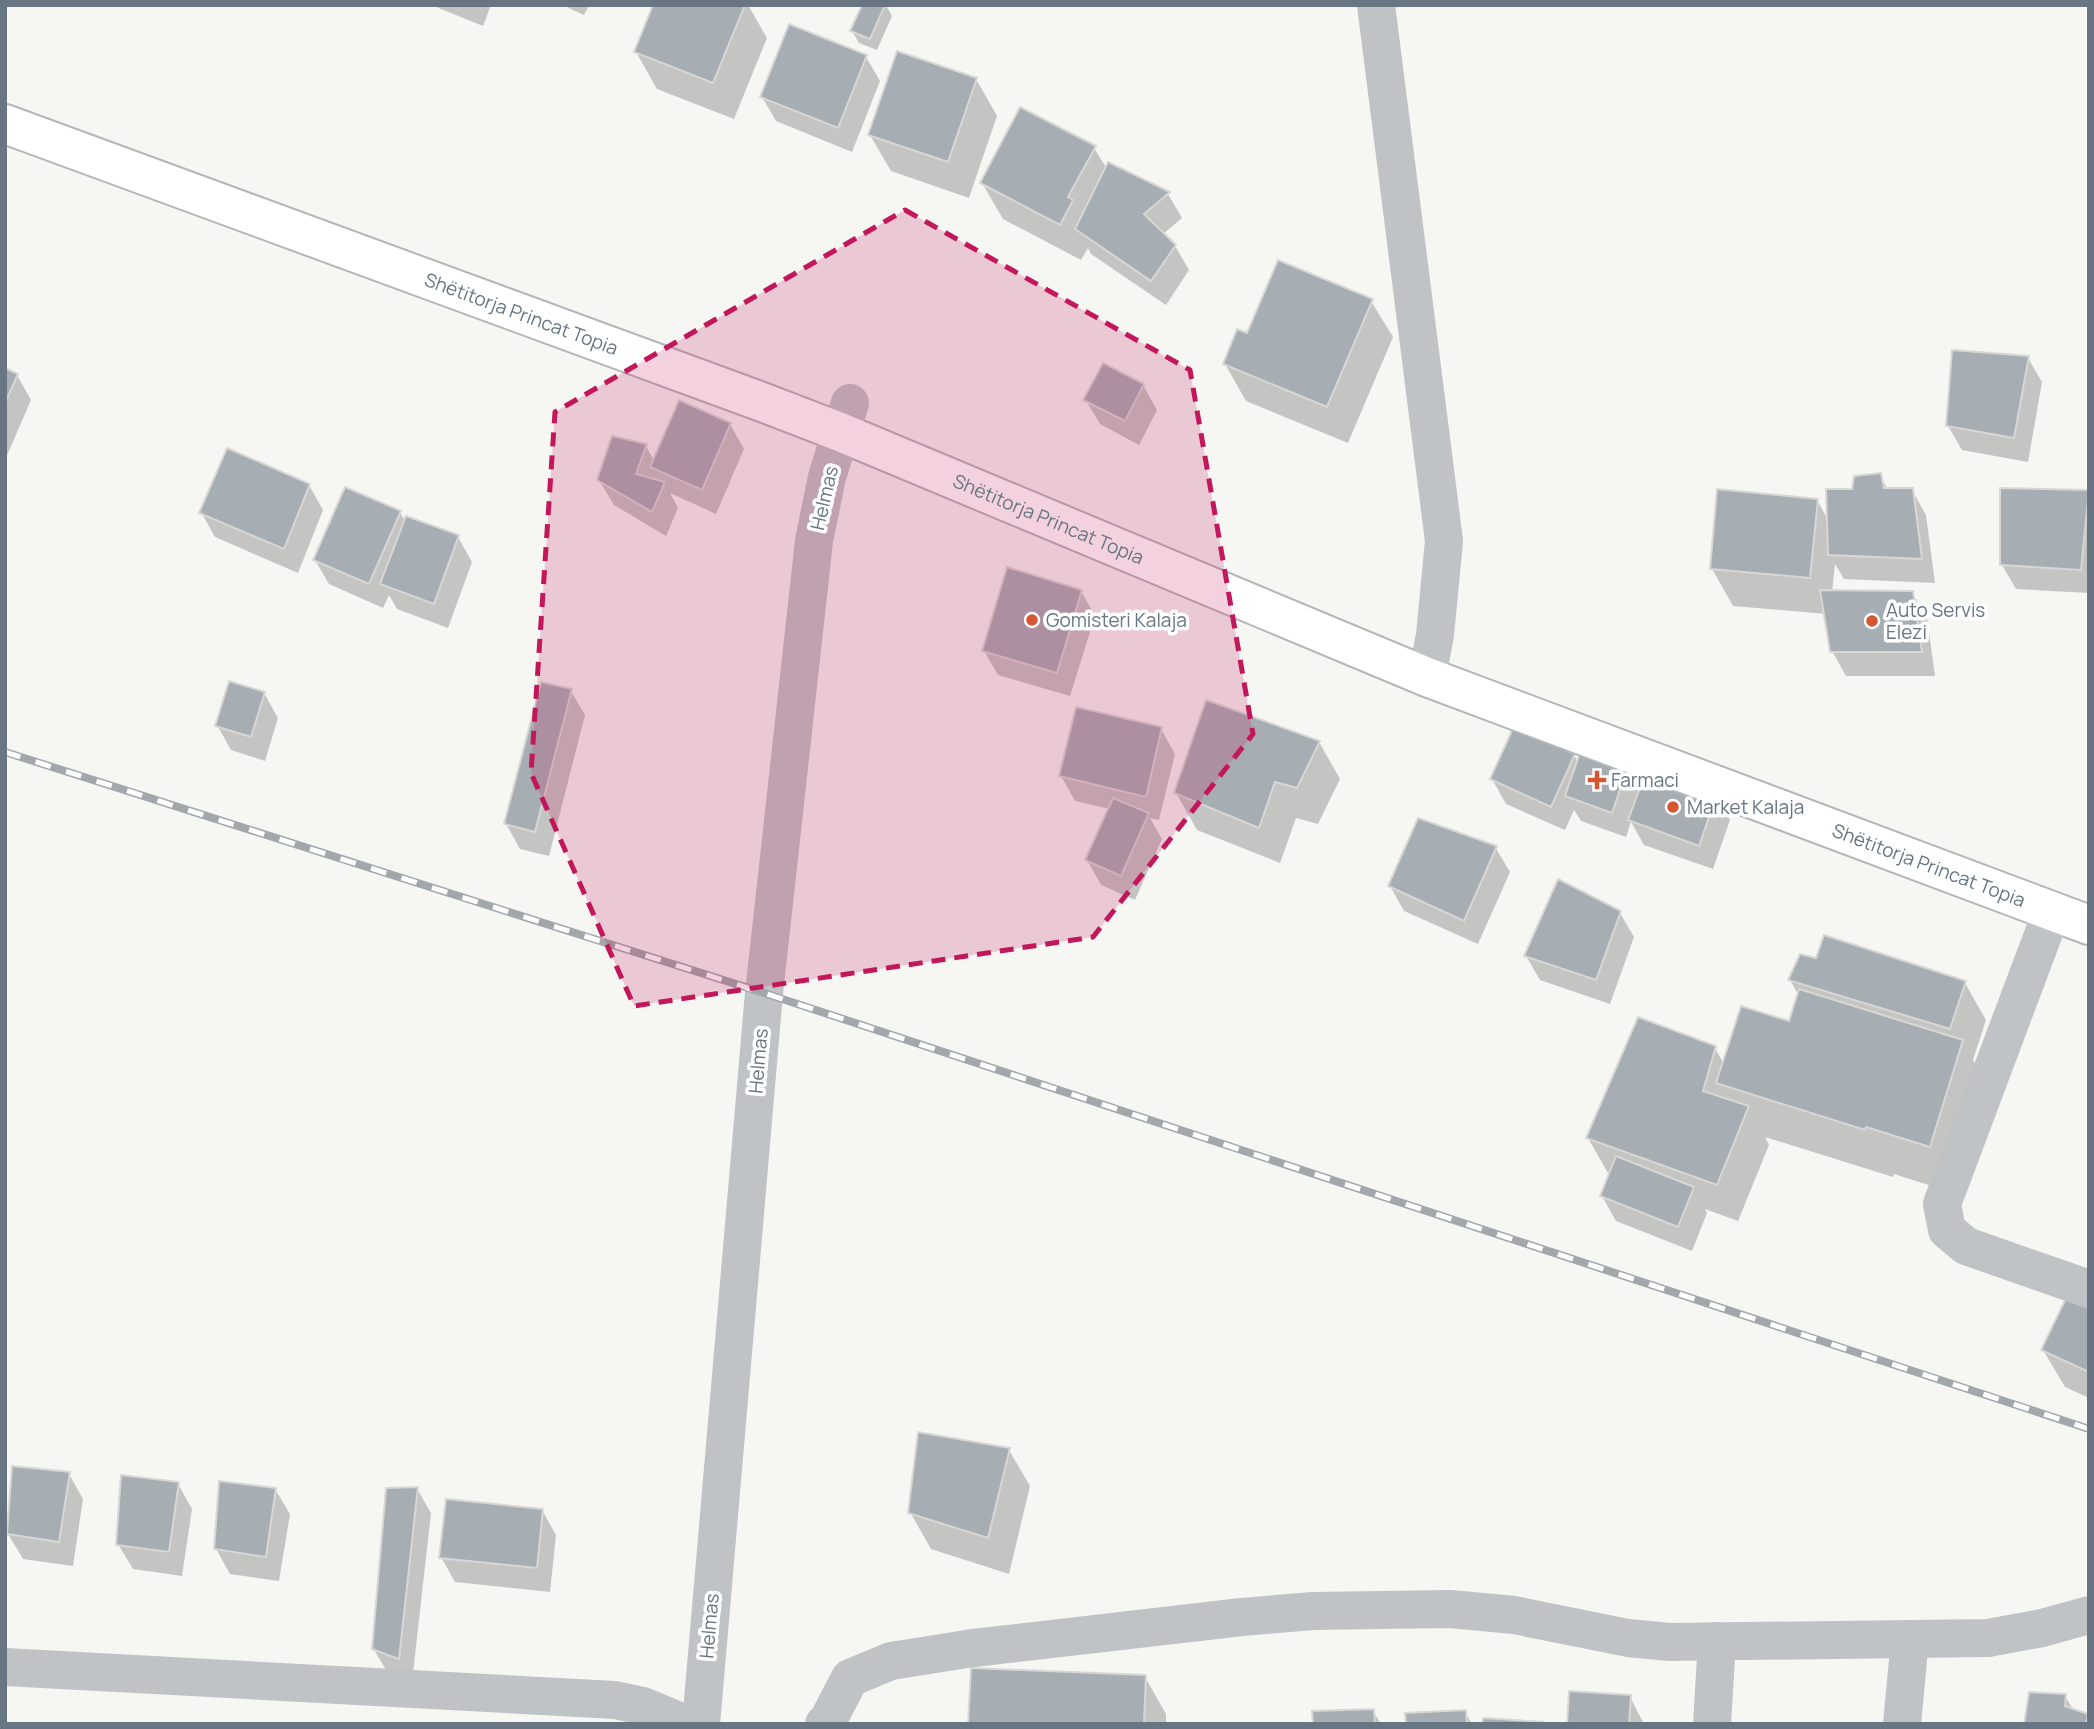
<svg xmlns="http://www.w3.org/2000/svg" width="2094" height="1729" font-family="Manrope,sans-serif">
	<style>
		.shadow { fill: #0003 }
		.building { fill: #a7aeb3; stroke: #d7d7d5; stroke-width: 2 }
		.lines { fill: none; stroke-linecap: round; stroke-linejoin: round }
		.major-casing { stroke: #b3b7ba; stroke-width: 42 }
		.minor { stroke: #bfc3c6; stroke-width: 38 }
		.major { stroke: #fff; stroke-width: 38 }
		.rail-casing { stroke: #a1a7ab; stroke-width: 8 }
		.rail { stroke: #fff; stroke-width: 5; stroke-dasharray: 16; stroke-linecap: butt }
		.marked { fill: #c2185b; fill-opacity: 0.2; stroke: #c2185b; stroke-width: 5; stroke-dasharray: 14 9; stroke-linejoin: round }
		.poi-dot { fill: #d65632; stroke: #fff; stroke-width: 2.5 }
		.labels { text-anchor: middle; stroke-width: 7; stroke-linejoin: round; paint-order: stroke }
		.street-label { font-size: 19px; fill: #677682; stroke: #fff }
		.poi-label { font-size: 19px; fill: #677682; stroke: #fff; text-anchor: start }
	</style>
	<rect width="100%" height="100%" fill="#f6f6f3"/>
	<g class="shadow">
		<polygon points="431,5 491,5 483,26"/>
		<polygon points="562,5 589,5 584,15"/>
		<polygon points="655,5 748,5 767,38 734,119 657,89 636,52"/>
		<polygon points="864,5 886,5 892,16 877,50 859,43 852,31"/>
		<polygon points="866,57 880,81 852,152 776,121 762,97"/>
		<polygon points="976,79 997,116 969,198 891,171 870,135"/>
		<polygon points="1094,148 1107,169 1109,164 1168,194 1182,218 1163,234 1175,246 1189,270 1166,305 1091,254 1088,248 1081,260 1003,219 982,183"/>
		<polygon points="1371,301 1393,337 1348,443 1246,401 1225,364 1248,336"/>
		<polygon points="2028,358 2042,382 2028,462 1962,450 1948,426"/>
		<polygon points="5,370 17,375 31,400 5,460"/>
		<polygon points="1143,385 1157,410 1139,445 1100,424 1085,399"/>
		<polygon points="730,424 744,449 716,514 670,493 678,508 666,536 614,505 599,480 646,446 654,461"/>
		<polygon points="1880,475 1888,490 1912,490 1926,515 1935,583 1844,579 1835,564 1832,592 1912,593 1927,618 1935,676 1846,676 1832,651 1826,614 1733,606 1712,569 1817,500 1829,522 1853,490"/>
		<polygon points="309,485 323,510 298,573 215,537 201,512"/>
		<polygon points="2089,491 2089,593 2016,589 2002,565"/>
		<polygon points="400,513 406,522 458,537 472,562 448,628 397,609 389,595 383,608 329,584 315,560"/>
		<polygon points="1081,591 1095,616 1070,696 998,675 984,651"/>
		<polygon points="571,691 585,715 549,856 520,849 506,824"/>
		<polygon points="264,693 278,718 265,761 231,750 217,725"/>
		<polygon points="1161,729 1175,754 1159,820 1150,818 1162,839 1135,900 1101,885 1087,860 1110,809 1075,801 1061,776"/>
		<polygon points="1319,742 1340,779 1318,824 1296,818 1280,863 1197,830 1176,793"/>
		<polygon points="1574,755 1578,763 1628,765 1642,788 1716,796 1730,820 1713,869 1644,845 1631,822 1626,837 1581,821 1574,810 1565,830 1506,804 1492,779"/>
		<polygon points="1495,847 1510,872 1478,944 1404,911 1390,886"/>
		<polygon points="1620,913 1634,937 1610,1004 1540,980 1526,956"/>
		<polygon points="1790,980 1965,983 1986,1020 1973,1060 1990,1090 1957,1194 1894,1174 1893,1177 1765,1137 1769,1145 1738,1221 1705,1209 1707,1213 1692,1251 1616,1221 1602,1196 1609,1175 1588,1138 1715,1048 1724,1064 1790,1023 1799,996"/>
		<polygon points="2089,1304 2089,1398 2065,1387 2043,1350"/>
		<polygon points="1009,1450 1030,1486 1009,1574 931,1549 910,1512"/>
		<polygon points="69,1474 83,1499 73,1566 23,1559 8,1534"/>
		<polygon points="178,1484 192,1509 182,1576 133,1569 118,1544"/>
		<polygon points="275,1489 290,1514 279,1581 230,1574 216,1549"/>
		<polygon points="417,1489 431,1513 412,1682 388,1673 373,1648"/>
		<polygon points="542,1510 556,1535 550,1592 455,1582 441,1557"/>
		<polygon points="1145,1677 1166,1714 1166,1724 970,1724"/>
		<polygon points="2065,1696 2074,1711 2087,1716 2089,1724 2026,1724"/>
		<polygon points="1630,1697 1644,1724 1569,1724"/>
		<polygon points="1373,1711 1381,1724 1315,1724"/>
		<polygon points="1465,1712 1472,1724 1407,1724"/>
	</g>
	<g class="building">
		<polygon points="653,5 745,5 713,83 634,52"/>
		<polygon points="862,5 885,5 870,39 850,31"/>
		<polygon points="789,24 867,55 838,128 760,97"/>
		<polygon points="897,51 977,78 948,162 868,135"/>
		<polygon points="1020,107 1096,146 1068,197 1073,200 1060,225 980,183"/>
		<polygon points="1108,162 1170,192 1144,214 1176,245 1151,281 1075,229"/>
		<polygon points="1278,260 1373,299 1327,407 1223,364 1237,329 1247,333"/>
		<polygon points="1952,350 2029,356 2014,438 1946,426"/>
		<polygon points="1103,363 1144,384 1125,421 1083,400"/>
		<polygon points="5,368 18,374 5,403"/>
		<polygon points="679,400 731,423 702,490 650,467"/>
		<polygon points="612,436 647,444 636,474 665,482 652,512 597,480"/>
		<polygon points="227,448 310,484 284,549 199,513"/>
		<polygon points="1881,473 1884,488 1913,488 1922,559 1828,555 1826,489 1852,489 1854,476"/>
		<polygon points="345,487 401,511 369,584 313,560"/>
		<polygon points="2000,488 2089,490 2081,570 2000,565"/>
		<polygon points="1717,489 1818,499 1810,578 1710,569"/>
		<polygon points="406,516 459,535 434,604 380,584"/>
		<polygon points="1007,567 1082,590 1057,673 982,651"/>
		<polygon points="1820,590 1913,591 1922,652 1830,652"/>
		<polygon points="229,681 265,692 251,737 215,726"/>
		<polygon points="541,682 572,689 535,832 504,824"/>
		<polygon points="1206,700 1320,741 1297,788 1275,782 1259,828 1174,793"/>
		<polygon points="1076,707 1162,727 1146,797 1059,776"/>
		<polygon points="1514,726 1575,754 1551,807 1490,779"/>
		<polygon points="1582,747 1629,763 1612,813 1565,796"/>
		<polygon points="1647,769 1717,794 1699,846 1628,820"/>
		<polygon points="1113,798 1149,813 1121,876 1085,860"/>
		<polygon points="1418,818 1497,846 1464,921 1388,886"/>
		<polygon points="1558,879 1621,911 1596,980 1524,956"/>
		<polygon points="1824,935 1966,981 1950,1029 1788,980 1800,954 1816,958"/>
		<polygon points="1799,989 1963,1040 1930,1147 1866,1127 1865,1130 1716,1083 1741,1006 1789,1021"/>
		<polygon points="1638,1017 1716,1046 1703,1091 1749,1106 1717,1185 1586,1138"/>
		<polygon points="1616,1156 1694,1187 1678,1227 1600,1196"/>
		<polygon points="2069,1292 2089,1302 2089,1372 2041,1350"/>
		<polygon points="918,1432 1010,1448 988,1538 908,1513"/>
		<polygon points="12,1466 70,1472 59,1542 7,1534"/>
		<polygon points="121,1475 179,1482 169,1552 116,1545"/>
		<polygon points="219,1481 276,1488 266,1557 214,1549"/>
		<polygon points="418,1487 399,1659 372,1649 386,1488"/>
		<polygon points="446,1499 543,1509 537,1568 439,1558"/>
		<polygon points="971,1668 1146,1675 1144,1724 968,1724"/>
		<polygon points="1569,1691 1631,1695 1629,1724 1567,1724"/>
		<polygon points="2029,1692 2066,1694 2065,1706 2088,1714 2086,1724 2024,1724"/>
		<polygon points="1374,1709 1375,1724 1313,1724 1312,1711"/>
		<polygon points="1466,1710 1467,1724 1406,1724 1405,1713"/>
		<polygon points="1483,1718 1544,1722 1544,1724 1482,1724"/>
	</g>
	<g class="lines">
		<g class="major-casing">
			<g id="major">
				<path id="s1" d="M5 124 762 402 840 432 1427 677 2089 925"/>
			</g>
		</g>
		<g class="minor">
			<polyline points="1376,5 1444,541 1435,635 1427,677"/>
			<polyline points="2052,911 1942,1204 1947,1230 1966,1246 2089,1289"/>
			<polyline points="5,1667 615,1700 643,1706 686,1724"/>
			<polyline points="701,1724 764,993 814,541 827,477 850,403"/>
			<polyline points="824,1724 827,1722 850,1678 891,1661 973,1648 1242,1617 1313,1611 1450,1609 1514,1615 1628,1638 1670,1642 1988,1638 2042,1628 2089,1615"/>
			<polyline points="1712,1724 1717,1641"/>
			<polyline points="1902,1724 1910,1639"/>
		</g>
		<use href="#major" class="major"/>
		<g class="rail-casing">
			<polyline id="rail" points="5,752 764,993 2089,1429"/>
		</g>
		<use href="#rail" class="rail"/>
	</g>
	<path class="marked" d="M905 210 1190 370 1253 734 1093 937 634 1006 531 773 555 412Z"/>
	<g class="poi-dot">
		<circle cx="1032" cy="620" r="7"/>
		<circle cx="1872" cy="621" r="7"/>
		<path d="M1593.5 769.5h7v7h7v7h-7v7h-7v-7h-7v-7h7z"/>
		<circle cx="1673" cy="807" r="7"/>
	</g>
	<g class="labels">
		<g class="street-label">
			<text dy="7" stroke="none"><textPath href="#s1" startOffset="550">Shëtitorja Princat Topia</textPath></text>
			<text transform="translate(824 498) rotate(-77)" y="7">Helmas</text>
			<text dy="7" stroke="none"><textPath href="#s1" startOffset="1116">Shëtitorja Princat Topia</textPath></text>
			<text dy="7" stroke="none"><textPath href="#s1" startOffset="2062">Shëtitorja Princat Topia</textPath></text>
			<text transform="translate(758 1061) rotate(-85)" y="7">Helmas</text>
			<text transform="translate(709 1626) rotate(-85)" y="7">Helmas</text>
		</g>
		<g class="poi-label">
			<text x="1886" y="617">Auto Servis<tspan x="1886" dy="22">Elezi</tspan></text>
			<text x="1046" y="627">Gomisteri Kalaja</text>
			<text x="1611" y="787">Farmaci</text>
			<text x="1687" y="814">Market Kalaja</text>
		</g>
	</g>
	<rect width="2094" height="1729" fill="none" stroke="#677682" stroke-width="14"/>
</svg>
